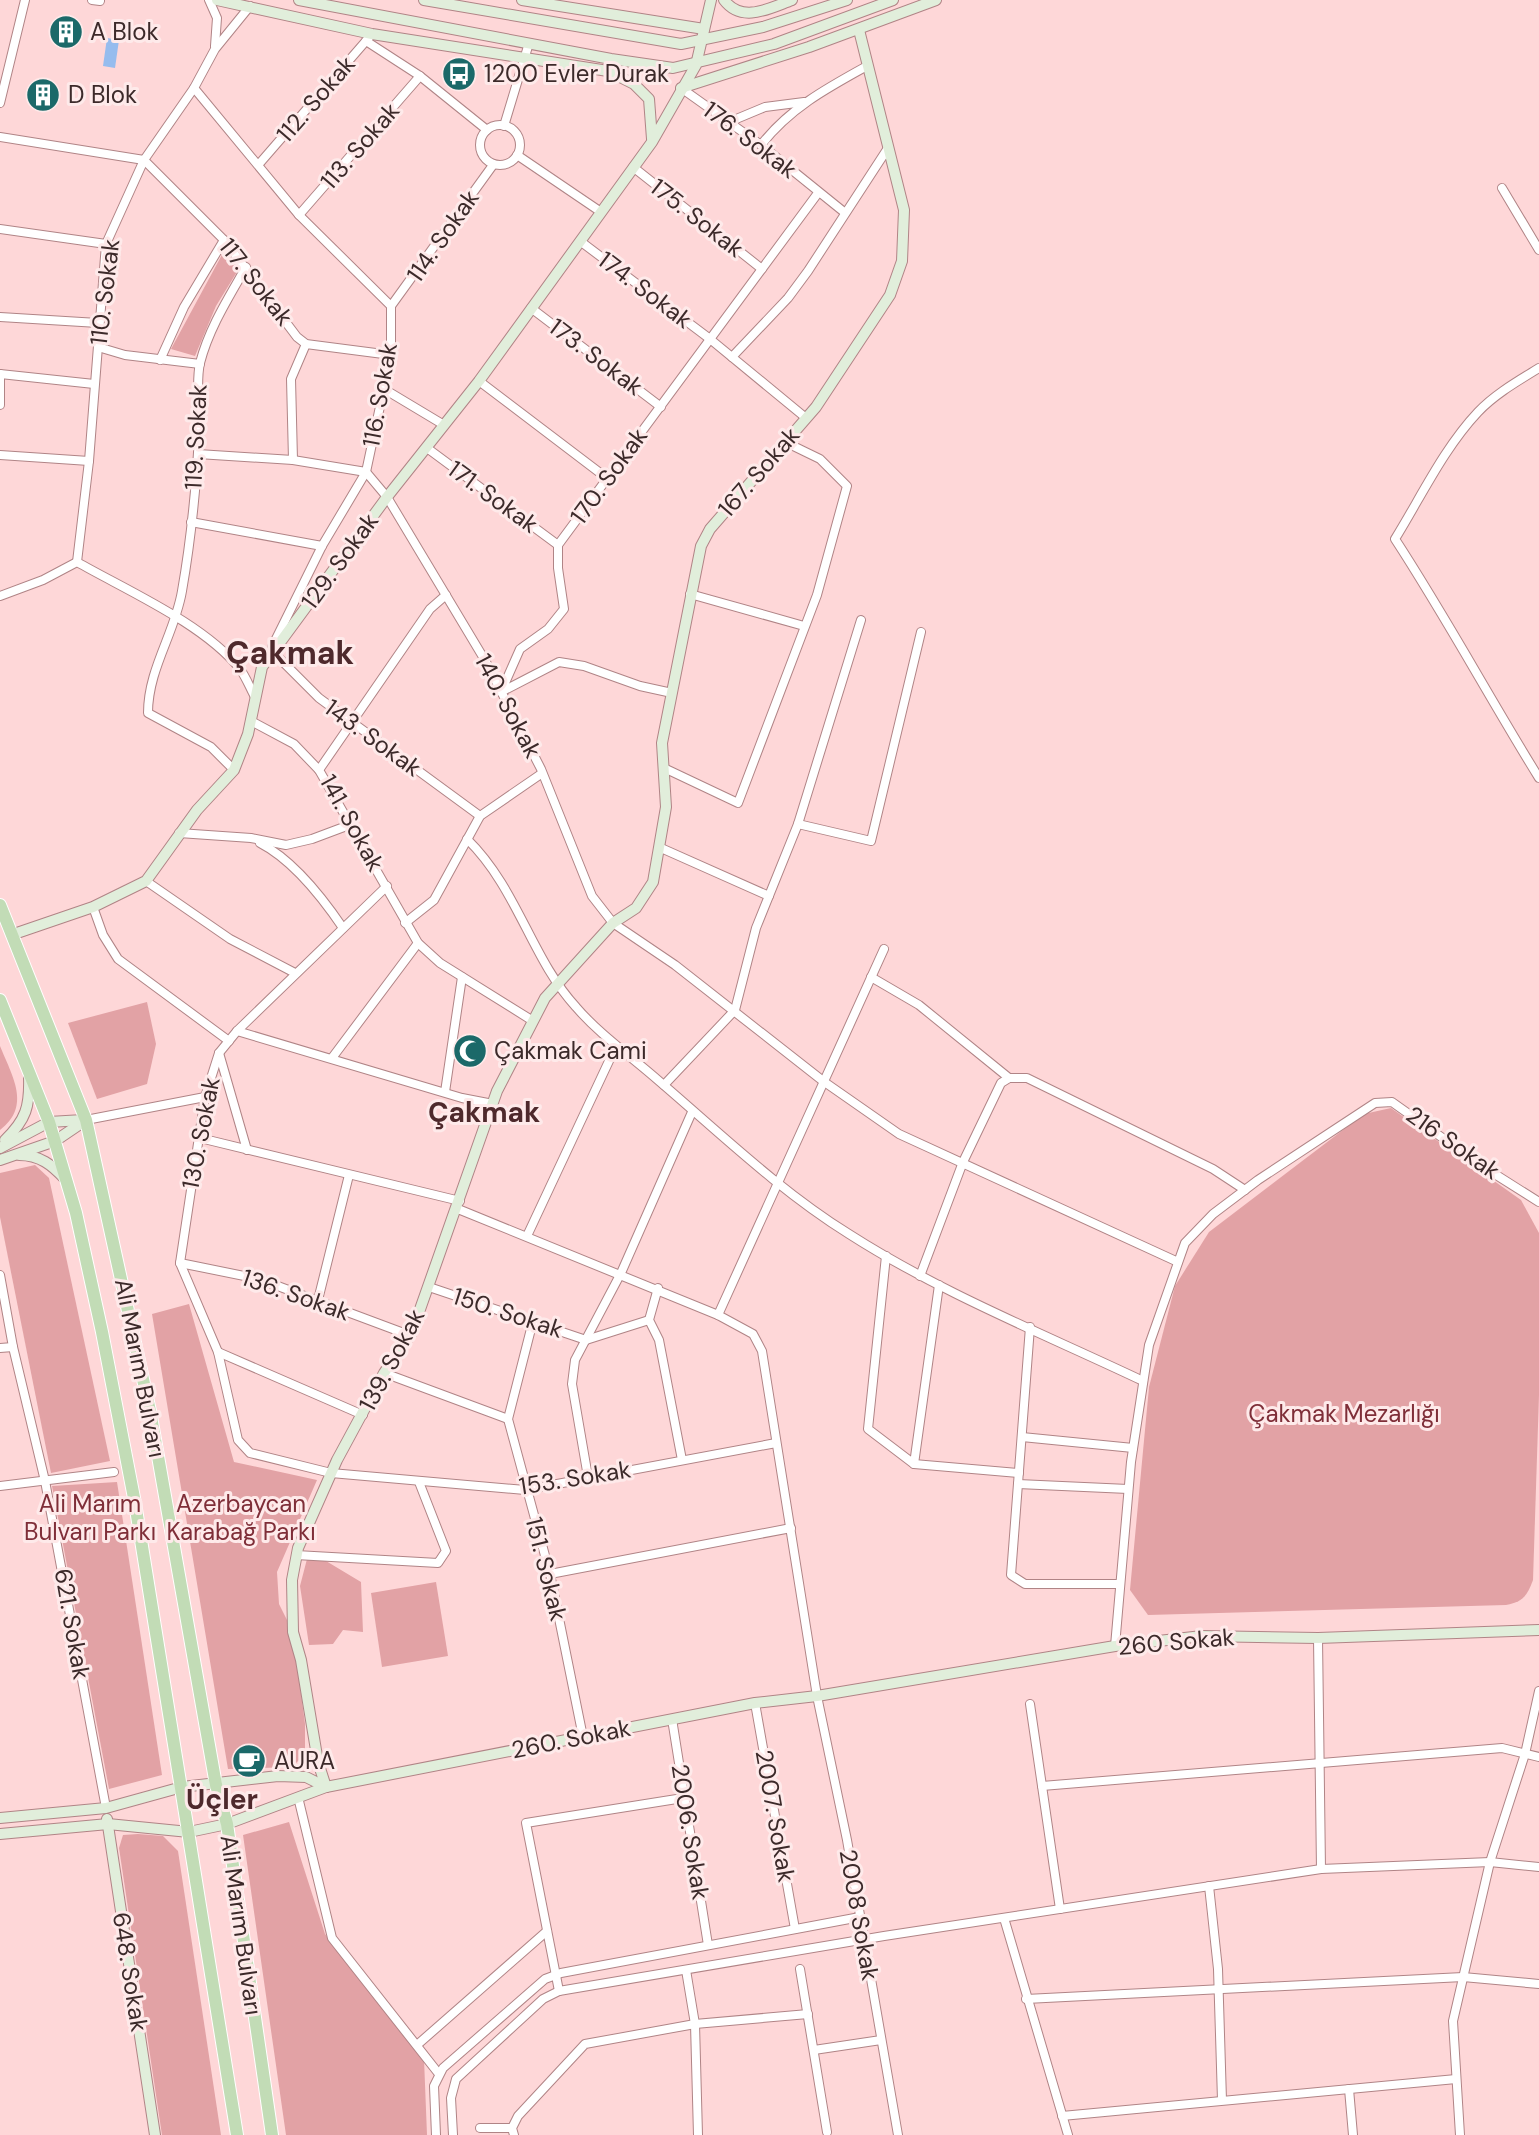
<svg xmlns="http://www.w3.org/2000/svg" width="1539" height="2135" font-family="'DM Sans',sans-serif">
	<style>
		.green { fill: #e2a2a5 }
		.water { fill: #96bcee }
		.lines { fill: none; stroke-linecap: round; stroke-linejoin: round }
		.street-casing { stroke: #b08486; stroke-width: 10 }
		.secondary-casing { stroke: #b08486; stroke-width: 12 }
		.primary-casing { stroke: #fff; stroke-width: 14 }
		.street { stroke: #fff; stroke-width: 8 }
		.secondary { stroke: #e1eedb; stroke-width: 10 }
		.primary { stroke: #c2dcb6; stroke-width: 12 }
		.labels { text-anchor: middle; stroke-width: 6; stroke-linejoin: round; paint-order: stroke }
		.poi-label { font-size: 24px; fill: #3c2a2a; stroke: #feeaea; text-anchor: start }
		.street-label { font-size: 24px; fill: #3c2a2a; stroke: #feeaea }
		.park-label { font-size: 24px; fill: #7f2e38; stroke: #feeaea }
		.quarter-label { font-size: 28px; font-weight: bold; fill: #4e292c; stroke: #feeaea }
		.district-label { font-size: 32px; font-weight: bold; fill: #4e292c; stroke: #feeaea }
	</style>
	<rect width="100%" height="100%" fill="#fed7d8"/>
	<g class="green">
		<polygon points="224,251 240,267 216,306 195,356 171,349"/>
		<polygon points="147,1002 156,1044 147,1084 97,1099 68,1023"/>
		<path d="M0 1046C12 1076 32 1106 0 1130Z"/>
		<path d="M1391 1108 1521 1200 1539 1233V1395L1533 1580C1527 1596 1523 1602 1506 1605L1148 1615 1130 1590 1149 1387 1175 1286 1209 1232 1364 1114Z"/>
		<polygon points="35,1165 49,1178 110,1461 51,1473 0,1217 0,1173"/>
		<polygon points="189,1304 234,1462 317,1480 277,1572 279,1604 293,1632 305,1724 305,1754 292,1767 228,1769 152,1314"/>
		<polygon points="117,1482 162,1775 109,1789 52,1486"/>
		<polygon points="307,1559 326,1561 361,1582 363,1632 343,1630 333,1644 309,1645 300,1586"/>
		<polygon points="436,1582 448,1656 382,1667 371,1593"/>
		<polygon points="289,1822 325,1934 424,2059 427,2135 286,2135 243,1835"/>
		<polygon points="138,1834 163,1836 178,1851 221,2135 162,2135 119,1848 123,1835"/>
	</g>
	<polygon class="water" points="107,38 119,40 115,68 103,66"/>
	<g class="lines">
		<g class="street-casing">
			<g id="street">
				<polyline points="92,0 100,1"/>
				<polyline points="209,0 217,18 215,46"/>
				<polyline points="366,41 420,76 487,130"/>
				<polyline points="194,88 299,215 391,306 391,355 366,472 322,546 272,647"/>
				<polyline points="681,88 761,145 844,212"/>
				<polyline points="0,103 25,0"/>
				<polyline points="729,122 765,107 804,102"/>
				<circle cx="500" cy="145" r="20"/>
				<polyline points="504,126 529,43"/>
				<polyline points="0,137 144,160 224,240 297,337 306,344 391,355"/>
				<path d="M761 145C790 108 827 88 867 66"/>
				<polyline points="517,155 601,212"/>
				<polyline points="259,164 372,34"/>
				<polyline points="633,167 762,269"/>
				<polyline points="1502,188 1539,250"/>
				<polyline points="299,215 420,76"/>
				<polyline points="0,229 106,244"/>
				<polyline points="580,241 710,339 806,418"/>
				<polyline points="391,306 493,165"/>
				<polyline points="531,308 661,407"/>
				<polyline points="0,317 98,323"/>
				<polyline points="98,347 125,355 200,364"/>
				<polyline points="732,357 788,298 808,271 888,148"/>
				<polyline points="160,360 184,307 224,240"/>
				<path d="M1539 368C1518 381 1495 394 1478 412 1444 448 1421 497 1395 539 1446 617 1490 699 1539 778"/>
				<polyline points="0,374 94,384"/>
				<polyline points="479,381 608,479"/>
				<polyline points="384,389 444,425"/>
				<polyline points="0,405 0,374"/>
				<polyline points="427,448 558,545"/>
				<polyline points="198,454 293,460 366,472 387,497 486,662 541,769 592,896 613,923 675,965 823,1081 899,1134 1178,1262"/>
				<polyline points="0,455 89,461"/>
				<polyline points="293,460 291,379 306,344"/>
				<polyline points="191,522 322,546"/>
				<polyline points="77,562 89,461 106,244 144,160 194,88 215,49 250,6"/>
				<polyline points="690,594 804,626"/>
				<polyline points="446,595 430,609 319,770 418,943 440,963 533,1021"/>
				<path d="M0 596 43 580 77 562C128 591 204 624 240 669 246 677 250 688 255 697"/>
				<polyline points="273,652 319,698 480,816"/>
				<polyline points="501,692 520,649 548,629 564,609 558,568 558,545 818,193"/>
				<polyline points="501,692 559,662 584,666 640,686 672,693"/>
				<polyline points="251,721 294,744 319,770"/>
				<polyline points="664,768 738,803 817,595 847,486 820,459 785,442"/>
				<path d="M234 770 211 747 148 713C148 669 175 633 182 591 191 540 196 488 199 437 201 413 195 385 200 363 209 328 229 297 246 267"/>
				<polyline points="798,824 871,841 921,632"/>
				<polyline points="179,833 251,838 286,845 312,839 352,824"/>
				<path d="M467 839C518 889 531 958 576 1007 600 1035 632 1057 659 1081 721 1134 780 1191 849 1234 941 1293 1044 1334 1143 1381"/>
				<path d="M260 843C293 860 322 897 343 928"/>
				<polyline points="661,848 769,896"/>
				<polyline points="146,881 230,939 295,973"/>
				<polyline points="387,886 237,1031 219,1053 205,1097 180,1263 218,1352 238,1440 250,1453 331,1473 525,1490 776,1443"/>
				<polyline points="93,907 103,935 118,959 229,1041"/>
				<polyline points="405,923 434,900 480,816 541,774"/>
				<polyline points="871,977 919,1005 1009,1078"/>
				<polyline points="237,1031 462,1098 493,1104"/>
				<polyline points="219,1053 247,1150"/>
				<polyline points="332,1058 418,943"/>
				<polyline points="664,1085 735,1010 756,928 798,824 861,620"/>
				<polyline points="445,1092 462,977"/>
				<polyline points="86,1120 205,1097"/>
				<polyline points="200,1138 460,1201"/>
				<polyline points="458,1209 718,1315 753,1334 762,1351 817,1696 847,1840 898,2135"/>
				<polyline points="527,1236 616,1046"/>
				<polyline points="886,1256 868,1429 914,1464 1019,1473"/>
				<polyline points="180,1263 259,1279 409,1335"/>
				<polyline points="0,1275 13,1347 45,1481 106,1808"/>
				<polyline points="920,1276 963,1162 1001,1083 1009,1078 1027,1078 1213,1169 1245,1190"/>
				<polyline points="429,1287 586,1340"/>
				<polyline points="658,1288 649,1320 659,1340 682,1460"/>
				<polyline points="318,1300 349,1175"/>
				<polyline points="718,1315 884,949"/>
				<polyline points="533,1321 508,1419 550,1574 583,1737"/>
				<polyline points="1030,1327 1011,1575 1025,1584 1120,1584"/>
				<polyline points="586,1340 649,1320"/>
				<polyline points="0,1348 13,1347"/>
				<polyline points="218,1352 363,1415"/>
				<polyline points="384,1373 508,1419"/>
				<polyline points="1022,1437 1133,1448"/>
				<polyline points="914,1464 939,1285"/>
				<polyline points="588,1477 572,1384 575,1360 621,1273 692,1112"/>
				<polyline points="1018,1484 1128,1489"/>
				<polyline points="0,1486 114,1472"/>
				<polyline points="296,1555 438,1563 446,1551 419,1482"/>
				<polyline points="550,1574 791,1528"/>
				<polyline points="1318,1638 1321,1869"/>
				<polyline points="1115,1646 1131,1462 1149,1345 1185,1243 1213,1214 1258,1180 1375,1103 1392,1102 1482,1166 1539,1202"/>
				<polyline points="755,1703 795,1929"/>
				<polyline points="1030,1704 1060,1909"/>
				<polyline points="672,1719 708,1945"/>
				<polyline points="1042,1786 1502,1748 1539,1757"/>
				<polyline points="298,1797 332,1938 439,2074"/>
				<polyline points="1209,1886 1218,1969 1222,2100"/>
				<polyline points="1004,1918 1068,2135"/>
				<polyline points="800,1969 827,2132"/>
				<polyline points="686,1970 695,2024 698,2135"/>
				<polyline points="559,1991 526,1823 683,1798"/>
				<polyline points="1026,1999 1463,1977 1539,1984"/>
				<polyline points="417,2045 547,1931"/>
				<polyline points="814,2050 881,2040"/>
				<polyline points="1349,2089 1353,2135"/>
				<polyline points="1062,2116 1456,2079"/>
				<polyline points="480,2128 512,2128"/>
				<polyline points="436,2135 434,2086 443,2068 545,1979 561,1973 860,1917"/>
				<polyline points="453,2135 451,2098 456,2079 543,1999 559,1991 884,1936 1321,1869 1490,1862 1539,1867"/>
				<polyline points="514,2135 512,2128 518,2116 585,2044 695,2024 808,2014"/>
				<polyline points="1460,2135 1453,2021 1490,1862 1525,1754 1539,1691"/>
			</g>
		</g>
		<g class="secondary-casing">
			<g id="secondary">
				<polyline points="217,0 372,34 608,71 634,84 649,99 652,139"/>
				<polyline points="299,0 611,59 673,68 774,44 893,0"/>
				<polyline points="424,0 681,44 763,27 847,0"/>
				<polyline points="522,0 704,29"/>
				<path d="M724 0C742 24 770 8 792 0"/>
				<polyline points="681,88 809,47 936,0"/>
				<polyline points="14,934 93,907 146,881 197,810 234,770 248,734 262,667 387,497 479,381 652,142 696,65 711,0"/>
				<path d="M5 1140C26 1120 30 1106 29 1077"/>
				<polyline points="0,1148 49,1122 83,1120"/>
				<path d="M19 1155C40 1155 52 1165 65 1179"/>
				<polyline points="0,1160 55,1141 86,1120"/>
				<polyline points="326,1787 318,1762 301,1660 293,1632 292,1580 298,1548 337,1460 384,1373 412,1332 497,1091 545,998 613,923 636,908 653,882 666,807 662,743 701,546 710,529 816,407 890,295 902,261 904,210 859,30"/>
				<polyline points="0,1818 106,1808 182,1787 278,1776 306,1777 326,1787"/>
				<polyline points="107,1819 155,2135"/>
				<polyline points="0,1834 108,1824 189,1832 227,1824 326,1787 755,1703 817,1696 1115,1646 1202,1636 1318,1638 1539,1630"/>
			</g>
		</g>
		<g class="primary-casing">
			<g id="primary">
				<polyline points="0,905 86,1120 150,1411 216,1785 227,1824 272,2135"/>
				<polyline points="0,1000 49,1122 76,1213 102,1332 135,1503 237,2135"/>
			</g>
		</g>
		<use href="#street" class="street"/>
		<use href="#secondary" class="secondary"/>
		<use href="#primary" class="primary"/>
	</g>
	<defs>
		<g id="building-disc" transform="scale(1.75)"><circle r="9.5" fill="#1b6969" stroke="#feeaea"/><path d="M-4-6H4V6H1V3H-1V6H-4ZM-2.5-4.3h1.7v1.8h-1.7ZM.8-4.3h1.7v1.8H.8ZM-2.5-1h1.7V.8h-1.7ZM.8-1h1.7V.8H.8Z" fill="#fff"/></g>
		<g id="bus-disc" transform="scale(1.75)"><circle r="9.5" fill="#1b6969" stroke="#feeaea"/><path d="M-5-6H5V4H4V6H2V4H-2V6H-4V4H-5ZM-3.5-4V0h7V-4ZM-3.5 1.2v1.5H-2V1.2ZM2 1.2v1.5H3.5V1.2Z" fill="#fff"/></g>
		<g id="mosque-disc" transform="scale(1.75)"><circle r="9.5" fill="#1b6969" stroke="#feeaea"/><path d="M3.5-4.9A6 6 0 1 0 3.5 4.9A5 5 0 1 1 3.5-4.9Z" fill="#fff"/></g>
		<g id="cafe-disc" transform="scale(1.75)"><circle r="9.5" fill="#1b6969" stroke="#feeaea"/><path d="M-5.5-4.5H6V0H3Q3 3.5 0 3.5H-2.5Q-5.5 3.5-5.5 0ZM3-3.2v2h1.7v-2ZM-6 4.5H4V6H-6Z" fill="#fff"/></g>
	</defs>
	<g fill-rule="evenodd">
		<use href="#building-disc" x="66" y="32"/>
		<use href="#bus-disc" x="459" y="74"/>
		<use href="#building-disc" x="43" y="95"/>
		<use href="#mosque-disc" x="470" y="1051"/>
		<use href="#cafe-disc" x="249" y="1761"/>
	</g>
	<g class="labels">
		<g class="poi-label">
			<text x="90" y="40">A Blok</text>
			<text x="484" y="82">1200 Evler Durak</text>
			<text x="68" y="103">D Blok</text>
			<text x="494" y="1059">Çakmak Cami</text>
			<text x="274" y="1769">AURA</text>
		</g>
		<g class="street-label">
			<text transform="translate(316 99) rotate(-49)" y="8">112. Sokak</text>
			<text transform="translate(750 140) rotate(37)" y="8">176. Sokak</text>
			<text transform="translate(360 146) rotate(-49)" y="8">113. Sokak</text>
			<text transform="translate(697 218) rotate(38)" y="8">175. Sokak</text>
			<text transform="translate(443 236) rotate(-55)" y="8">114. Sokak</text>
			<text transform="translate(256 282) rotate(52)" y="8">117. Sokak</text>
			<text transform="translate(645 290) rotate(37)" y="8">174. Sokak</text>
			<text transform="translate(105 292) rotate(-83)" y="8">110. Sokak</text>
			<text transform="translate(596 357) rotate(37)" y="8">173. Sokak</text>
			<text transform="translate(380 395) rotate(-80)" y="8">116. Sokak</text>
			<text transform="translate(196 437) rotate(-87)" y="8">119. Sokak</text>
			<text transform="translate(759 472) rotate(-49)" y="8">167. Sokak</text>
			<text transform="translate(609 476) rotate(-54)" y="8">170. Sokak</text>
			<text transform="translate(493 497) rotate(36)" y="8">171. Sokak</text>
			<text transform="translate(340 561) rotate(-54)" y="8">129. Sokak</text>
			<text transform="translate(508 706) rotate(62)" y="8">140. Sokak</text>
			<text transform="translate(373 738) rotate(36)" y="8">143. Sokak</text>
			<text transform="translate(352 823) rotate(61)" y="8">141. Sokak</text>
			<text transform="translate(201 1133) rotate(-79)" y="8">130. Sokak</text>
			<text transform="translate(1453 1143) rotate(35)" y="8">216 Sokak</text>
			<text transform="translate(296 1295) rotate(19)" y="8">136. Sokak</text>
			<text transform="translate(508 1313) rotate(18)" y="8">150. Sokak</text>
			<text transform="translate(392 1360) rotate(-62)" y="8">139. Sokak</text>
			<text transform="translate(140 1368) rotate(79)" y="8">Ali Marım Bulvarı</text>
			<text transform="translate(575 1478) rotate(-9)" y="8">153. Sokak</text>
			<text transform="translate(546 1569) rotate(76)" y="8">151. Sokak</text>
			<text transform="translate(72 1624) rotate(80)" y="8">621. Sokak</text>
			<text transform="translate(1176 1642) rotate(-5)" y="8">260 Sokak</text>
			<text transform="translate(571 1739) rotate(-11)" y="8">260. Sokak</text>
			<text transform="translate(775 1816) rotate(80)" y="8">2007. Sokak</text>
			<text transform="translate(690 1832) rotate(81)" y="8">2006. Sokak</text>
			<text transform="translate(859 1915) rotate(80)" y="8">2008 Sokak</text>
			<text transform="translate(241 1925) rotate(82)" y="8">Ali Marım Bulvarı</text>
			<text transform="translate(130 1972) rotate(81)" y="8">648. Sokak</text>
		</g>
		<g class="park-label">
			<text x="1344" y="1422">Çakmak Mezarlığı</text>
			<text x="90" y="1512">Ali Marım<tspan x="90" dy="28">Bulvarı Parkı</tspan></text>
			<text x="241" y="1512">Azerbaycan<tspan x="241" dy="28">Karabağ Parkı</tspan></text>
		</g>
		<g class="quarter-label">
			<text x="484" y="1122">Çakmak</text>
			<text x="222" y="1809">Üçler</text>
		</g>
		<g class="district-label">
			<text x="290" y="664">Çakmak</text>
		</g>
	</g>
</svg>
